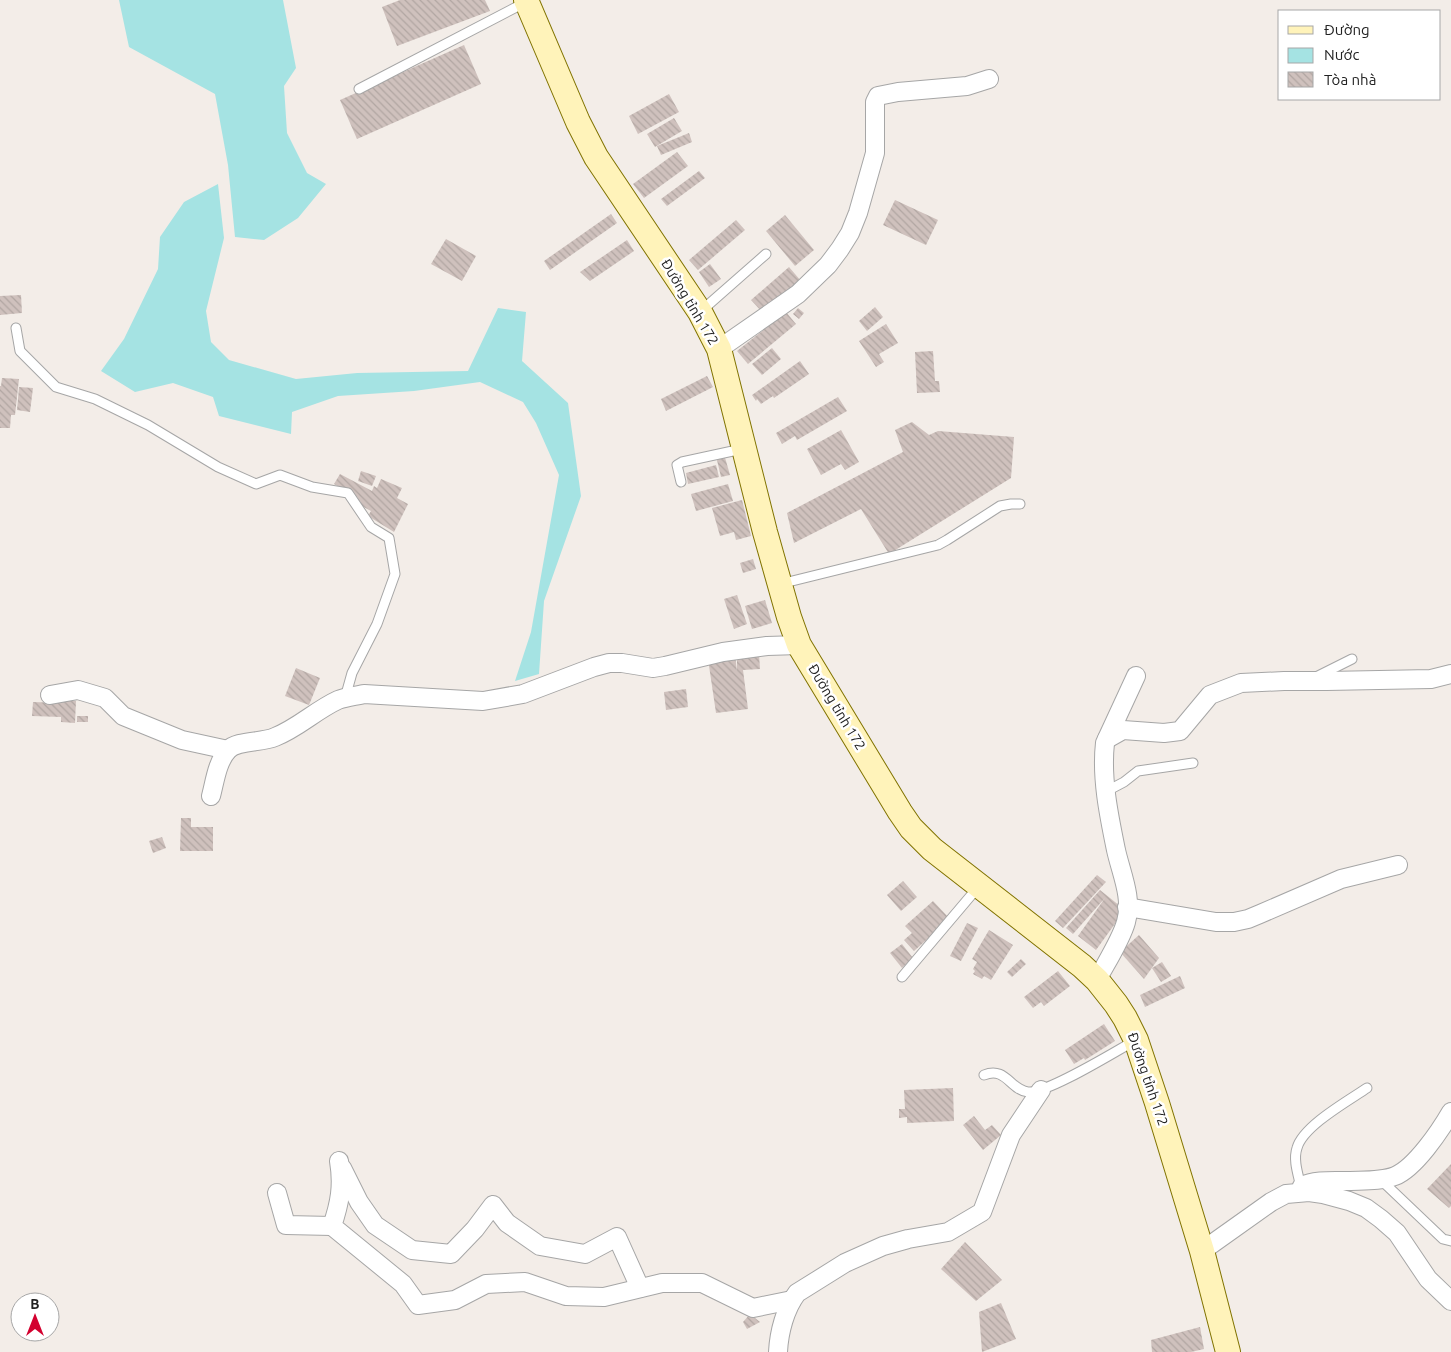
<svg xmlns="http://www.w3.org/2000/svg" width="1451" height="1352" font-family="Ubuntu,sans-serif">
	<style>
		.water { fill: #a5e3e3 }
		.building { fill: url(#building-back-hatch) }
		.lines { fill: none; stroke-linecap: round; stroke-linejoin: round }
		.lane-casing { stroke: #a6a6a6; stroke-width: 11 }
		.street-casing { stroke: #a6a6a6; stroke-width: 20 }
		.secondary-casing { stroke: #817300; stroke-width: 26 }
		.lane { stroke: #fff; stroke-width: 9 }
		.street { stroke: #fff; stroke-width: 18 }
		.secondary { stroke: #fff3ba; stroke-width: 24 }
		.labels { text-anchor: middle; stroke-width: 5; stroke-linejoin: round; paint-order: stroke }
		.street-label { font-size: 14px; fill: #222; stroke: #fff }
	</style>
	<defs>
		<pattern id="building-back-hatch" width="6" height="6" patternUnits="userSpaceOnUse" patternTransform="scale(1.25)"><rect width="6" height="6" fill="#cfc1bd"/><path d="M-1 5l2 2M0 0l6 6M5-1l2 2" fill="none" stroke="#b1a6a2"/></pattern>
	</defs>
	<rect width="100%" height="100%" fill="#f3ede8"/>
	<g class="water">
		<polygon points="119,0 283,0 296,68 284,86 287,133 307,173 326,184 298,218 264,240 235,237 228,165 215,94 129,47"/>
		<polygon points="218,184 224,238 206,311 211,342 229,360 296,379 357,373 468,371 498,308 526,312 522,361 568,403 581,496 544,601 539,674 515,681 531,632 559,475 536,423 523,402 480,382 414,391 338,396 292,412 291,434 219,416 213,397 173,383 135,392 101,371 124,339 158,269 160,237 184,202"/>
	</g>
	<g class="building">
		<polygon points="400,0 485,0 490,11 397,46 382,7"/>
		<polygon points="464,45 481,84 357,139 340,100"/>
		<polygon points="669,94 679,112 638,134 629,116"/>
		<polygon points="674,118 682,131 655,147 647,134"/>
		<polygon points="689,133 692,142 661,155 657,146"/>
		<polygon points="677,152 688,166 644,198 633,184"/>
		<polygon points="699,171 705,178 667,206 661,199"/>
		<polygon points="895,200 938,220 926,245 883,225"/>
		<polygon points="611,214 617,223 550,270 544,261"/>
		<polygon points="785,215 814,250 795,266 766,231"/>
		<polygon points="736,220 745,230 698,270 689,260"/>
		<polygon points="446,239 476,256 462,281 431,264"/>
		<polygon points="627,240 634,251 590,281 580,272"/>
		<polygon points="710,264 721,279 709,287 699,272"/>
		<polygon points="789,267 801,281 763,313 751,300"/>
		<polygon points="21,295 22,313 0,315 0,296"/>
		<polygon points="875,307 883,317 867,331 859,321"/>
		<polygon points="798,308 804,313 799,319 793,314"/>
		<polygon points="786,312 796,324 748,364 737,351"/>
		<polygon points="886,324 898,343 879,354 884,362 876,367 859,341"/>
		<polygon points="772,348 781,359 762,375 752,364"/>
		<polygon points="933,351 935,381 939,381 940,392 917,393 915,352"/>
		<polygon points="800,361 809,374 774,398 773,396 761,404 757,399 756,401 752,395"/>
		<polygon points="707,376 713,387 666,411 661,399"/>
		<polygon points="2,378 19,379 15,415 11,415 10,428 0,428 0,386 1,386"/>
		<polygon points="19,387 33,388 30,412 17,410"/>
		<polygon points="838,397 847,411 797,440 795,436 782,444 776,433"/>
		<polygon points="912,422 929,435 938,431 1014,437 1011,478 889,554 861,509 794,543 787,513 903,452 895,430"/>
		<polygon points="841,430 859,462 845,470 841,464 821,475 807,449"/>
		<polygon points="724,454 730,475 721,477 716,456"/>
		<polygon points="716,465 719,477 688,484 686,473"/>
		<polygon points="361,471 376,476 372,486 358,481"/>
		<polygon points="340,474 372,491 374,486 377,488 381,479 402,488 397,498 408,504 394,532 368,516 371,511 360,505 361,502 357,501 358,498 334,484"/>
		<polygon points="728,484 733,501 696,511 691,494"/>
		<polygon points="742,500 751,536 736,540 734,532 720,536 712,508"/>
		<polygon points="753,559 756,569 743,573 740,563"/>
		<polygon points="737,595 747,624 734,629 724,599"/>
		<polygon points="765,600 772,623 752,629 745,606"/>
		<polygon points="759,654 760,669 743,670 748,709 716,713 708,659 735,655 737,671 737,656"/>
		<polygon points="296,668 320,678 309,705 285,696"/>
		<polygon points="686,689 688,707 666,710 664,692"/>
		<polygon points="61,701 76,701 75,723 61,722 61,717 32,716 33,702 61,703"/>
		<rect x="77" y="716" width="11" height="6"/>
		<polygon points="181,818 191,818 191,827 213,827 213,851 180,851"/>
		<polygon points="162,837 166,848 153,853 149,841"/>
		<polygon points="1097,875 1106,882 1063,928 1055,921"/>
		<polygon points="903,881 917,897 901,911 887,895"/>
		<polygon points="1100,890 1125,910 1096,950 1078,936 1105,898 1073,934 1066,928"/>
		<polygon points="933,901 950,919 914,951 904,940 912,933 905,926"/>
		<polygon points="967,923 978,928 961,961 950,956"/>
		<polygon points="989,930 1013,945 991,980 984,976 982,979 973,974 975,971 973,969 977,962 972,959"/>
		<polygon points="1139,935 1159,958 1144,979 1120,952"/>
		<polygon points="902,944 913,958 902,968 890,953"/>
		<polygon points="1021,959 1026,964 1012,977 1007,972"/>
		<polygon points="1162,962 1171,976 1161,982 1152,968"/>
		<polygon points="1058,971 1070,986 1044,1006 1041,1002 1033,1008 1024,997"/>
		<polygon points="1180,976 1185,988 1145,1007 1140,995"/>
		<polygon points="1104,1024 1115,1041 1085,1060 1084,1058 1074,1064 1065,1050"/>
		<polygon points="953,1088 954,1121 907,1123 907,1117 899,1118 899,1109 905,1109 904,1090"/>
		<polygon points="974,1116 985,1130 992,1125 1001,1135 983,1150 963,1125"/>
		<polygon points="1451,1164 1451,1206 1449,1208 1427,1189"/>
		<polygon points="965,1242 1002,1280 976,1301 941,1269"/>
		<polygon points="1001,1303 1016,1339 982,1352 979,1312"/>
		<polygon points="750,1314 760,1322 747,1329 743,1322"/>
		<polygon points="1200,1327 1204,1349 1191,1352 1152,1352 1151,1340"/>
	</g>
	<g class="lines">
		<g class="lane-casing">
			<g id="lane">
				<polyline points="359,89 526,2"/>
				<polyline points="700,312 766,254"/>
				<polyline points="16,328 20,351 56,387 95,399 148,425 218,467 256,484 280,475 312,487 348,493 371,527 389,538 395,574 377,624 352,673 345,698"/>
				<polyline points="681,482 677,465 682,462 742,449"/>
				<polyline points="780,584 938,545 947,540 1000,506 1011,504 1020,504"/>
				<polyline points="1316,677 1352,659"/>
				<polyline points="1107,791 1124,782 1138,771 1193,763"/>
				<polyline points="902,977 979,886"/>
				<path d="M984 1075C1006 1066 1010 1090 1028 1092 1047 1094 1116 1051 1136 1040"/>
				<polyline points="1380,1179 1443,1239 1451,1241"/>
				<path d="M1301 1187C1298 1174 1293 1160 1297 1148 1303 1126 1348 1101 1367 1088"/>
			</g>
		</g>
		<g class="street-casing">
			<g id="street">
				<polyline points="719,349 798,294 828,265 840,249 850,233 858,213 875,153 875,102 878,96 898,92 967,86 989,79"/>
				<polyline points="50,695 78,690 105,698 123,716 182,740 228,750"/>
				<polyline points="1107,739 1123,730 1164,733 1180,731 1210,695 1241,683 1284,681 1327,681 1431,679 1451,674"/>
				<path d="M211 796C215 781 217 762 228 750 237 740 262 743 275 737 298 728 316 710 338 700 346 697 356 696 364 694L483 701 523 694 594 667 609 663H622L653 668 665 666 723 652 767 646 799 645"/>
				<polyline points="1127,907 1216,922 1234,922 1248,919 1260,914 1341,879 1398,865"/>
				<path d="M1097 980C1106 963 1121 940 1126 922 1133 898 1121 873 1116 850 1109 816 1101 778 1105 743L1136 676"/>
				<path d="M339 1161C343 1185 340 1203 332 1226L403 1284 418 1305 455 1300 486 1284 525 1282 566 1296 604 1297 662 1283H702L753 1308 792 1300"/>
				<polyline points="342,1168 359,1202 375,1225 412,1250 451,1254 475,1229 493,1205 507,1223 540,1246 585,1254 617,1237 640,1288"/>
				<path d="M1302 1186C1314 1180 1331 1181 1345 1181 1360 1180 1380 1182 1395 1176 1415 1168 1440 1131 1451 1112"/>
				<polyline points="277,1193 286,1225 332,1226"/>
				<polyline points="1202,1251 1271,1202 1286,1194 1309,1192 1323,1194 1349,1201 1366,1208 1381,1219 1397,1233 1428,1279 1451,1301"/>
				<path d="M778 1352C779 1332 785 1309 797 1293L845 1263 883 1246 908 1239 948 1232 982 1212 1011 1135 1041 1090"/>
			</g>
		</g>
		<g class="secondary-casing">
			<polyline id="secondary" points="526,0 578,122 596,157 700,312 719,349 765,532 789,617 799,645 900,812 911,828 932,849 1082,966 1097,980 1116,1004 1125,1018 1136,1040 1157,1103 1202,1251 1228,1352"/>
		</g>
		<use href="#lane" class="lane"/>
		<use href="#street" class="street"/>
		<use href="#secondary" class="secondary"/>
	</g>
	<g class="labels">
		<g class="street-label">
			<text transform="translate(690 302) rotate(59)" y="5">Đường tỉnh 172</text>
			<text transform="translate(837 707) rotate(59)" y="5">Đường tỉnh 172</text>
			<text transform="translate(1148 1079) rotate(71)" y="5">Đường tỉnh 172</text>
		</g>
	</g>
	<rect x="1278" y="10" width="162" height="90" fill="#ffffff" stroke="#a7a7a7"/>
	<rect x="1288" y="26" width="25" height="8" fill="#fff3ba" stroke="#a7a7a7"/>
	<text x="1324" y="35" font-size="15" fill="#222222">Đường</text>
	<rect x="1288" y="48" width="25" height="15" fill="#a5e3e3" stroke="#a7a7a7"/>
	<text x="1324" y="60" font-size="15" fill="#222222">Nước</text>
	<rect x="1288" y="72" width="25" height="15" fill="url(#building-back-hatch)" stroke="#a7a7a7"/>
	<text x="1324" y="85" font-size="15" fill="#222222">Tòa nhà</text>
	<g transform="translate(35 1317)"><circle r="24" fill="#ffffff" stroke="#a7a7a7"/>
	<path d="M0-4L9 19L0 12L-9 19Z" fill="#d3002f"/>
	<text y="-8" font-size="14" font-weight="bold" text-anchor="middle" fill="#222222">B</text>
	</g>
</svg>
